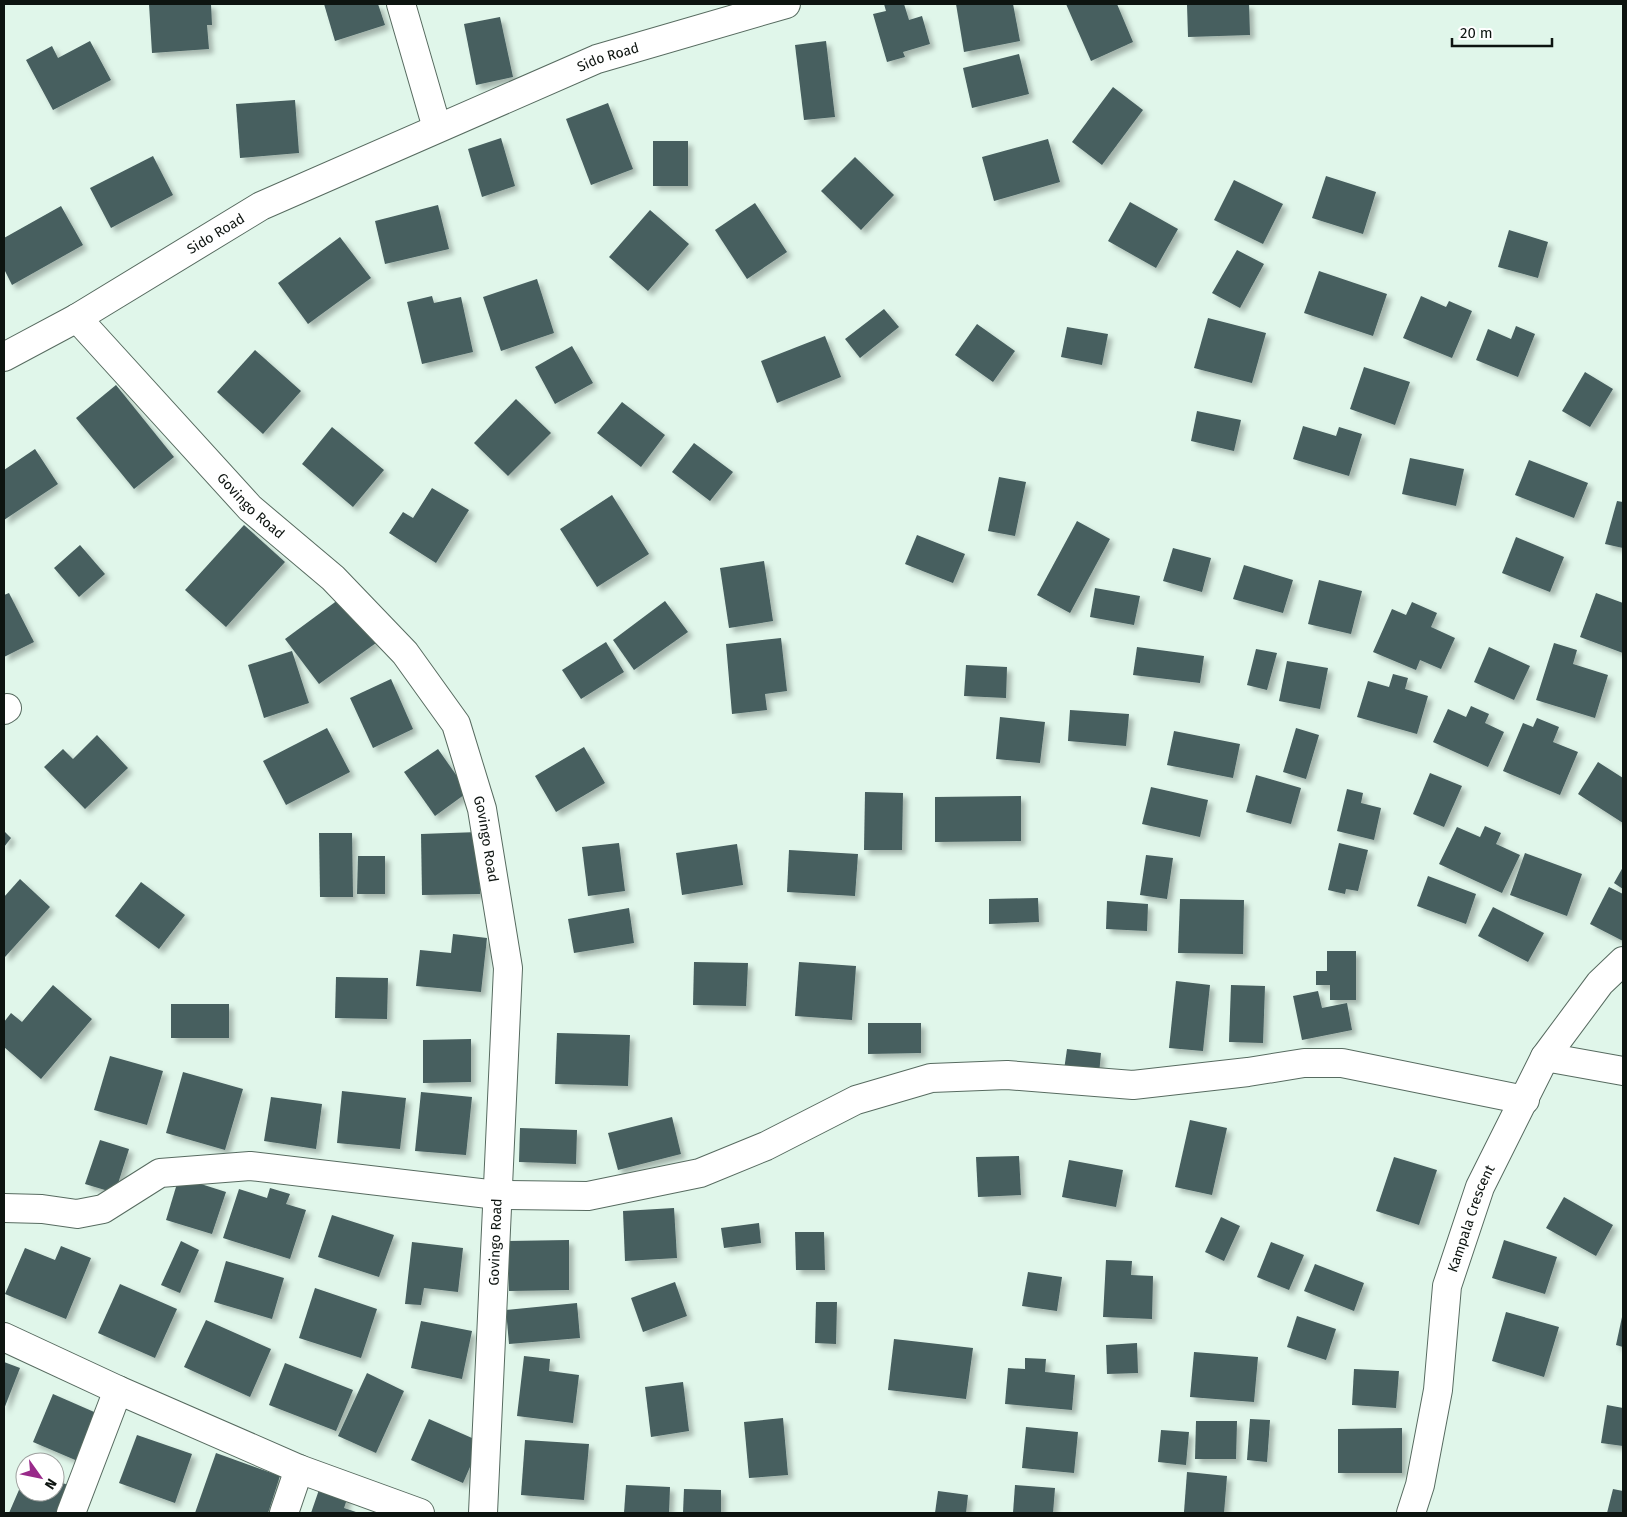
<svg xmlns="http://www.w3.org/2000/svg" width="1627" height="1517" font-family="'Fira Sans',sans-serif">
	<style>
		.building { fill: #465e5e; filter: url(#shadow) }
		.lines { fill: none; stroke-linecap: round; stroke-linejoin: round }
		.minor-casing { stroke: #576b60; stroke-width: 30 }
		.minor { stroke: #fff; stroke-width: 28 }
		.labels { text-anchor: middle; stroke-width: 5; stroke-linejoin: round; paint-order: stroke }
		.street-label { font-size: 14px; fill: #0d1410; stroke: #fff }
	</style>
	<defs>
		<filter id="shadow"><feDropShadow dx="4.5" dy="4.5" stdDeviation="2.5" flood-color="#0004"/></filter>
	</defs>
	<rect width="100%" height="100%" fill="#e0f6ea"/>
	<g class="building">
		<polygon points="149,4 211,4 212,25 207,25 209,49 152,53"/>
		<polygon points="324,4 378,4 385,25 335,41"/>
		<polygon points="884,4 904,4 909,20 922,16 930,44 903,52 905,57 887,62 873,14 886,11"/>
		<polygon points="956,4 1013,4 1020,41 964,52"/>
		<polygon points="1066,4 1117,4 1133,42 1091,61"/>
		<polygon points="1187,4 1249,4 1250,35 1188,37"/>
		<polygon points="500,17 513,77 476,85 464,24"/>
		<polygon points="90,41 111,80 53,110 26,60 52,46 58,58"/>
		<polygon points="826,41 835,117 804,120 795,45"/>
		<polygon points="1019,54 1029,94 972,108 963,68"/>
		<polygon points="1113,87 1143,110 1102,165 1072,142"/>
		<polygon points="295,100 299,153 240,158 236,104"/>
		<polygon points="608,103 633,169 591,185 566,119"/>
		<polygon points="501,138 515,186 482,197 468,149"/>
		<polygon points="1048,139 1060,182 994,201 982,157"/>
		<rect x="653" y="141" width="35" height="45"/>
		<polygon points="153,156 173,195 111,228 90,188"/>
		<polygon points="855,157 894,195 861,230 821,191"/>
		<polygon points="1326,176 1376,192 1363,234 1312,218"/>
		<polygon points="1234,180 1283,204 1263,244 1214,220"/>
		<polygon points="1130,202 1178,229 1156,268 1108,241"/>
		<polygon points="755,203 787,252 747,279 715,230"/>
		<polygon points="438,205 449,249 385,264 375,221"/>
		<polygon points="61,206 83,245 12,285 4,269 4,238"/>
		<polygon points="650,210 689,244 648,291 609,257"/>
		<polygon points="1509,230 1548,242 1538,278 1498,267"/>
		<polygon points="340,237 371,278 308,324 278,283"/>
		<polygon points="1237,250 1264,264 1240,308 1212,293"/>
		<polygon points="1319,271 1387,294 1373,336 1304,313"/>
		<polygon points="537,279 554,333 501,351 483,297"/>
		<polygon points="432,296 434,303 461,297 473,352 422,364 407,302"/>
		<polygon points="1421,296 1446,307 1449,301 1472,311 1452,358 1403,338"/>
		<polygon points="884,309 899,327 860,358 845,339"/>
		<polygon points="1208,318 1266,333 1252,383 1194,368"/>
		<polygon points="977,324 1015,351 993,382 955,355"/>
		<polygon points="1516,326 1535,334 1518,377 1476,360 1488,329 1511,339"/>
		<polygon points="1067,327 1108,334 1102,365 1061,357"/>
		<polygon points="825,336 841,377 777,403 761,361"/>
		<polygon points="572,346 593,383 555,404 535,367"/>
		<polygon points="255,350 301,391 263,434 217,392"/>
		<polygon points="1364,367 1410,382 1395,425 1350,409"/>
		<polygon points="1585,372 1613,389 1590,427 1562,411"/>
		<polygon points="116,385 174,457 134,489 76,418"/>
		<polygon points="516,399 551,433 508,476 474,443"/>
		<polygon points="622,402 665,435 641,467 597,433"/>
		<polygon points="1197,411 1241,420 1234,451 1191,441"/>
		<polygon points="1303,426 1336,436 1339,427 1362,434 1349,476 1293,459"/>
		<polygon points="332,427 384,470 353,507 302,464"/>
		<polygon points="694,443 733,472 710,501 672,472"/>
		<polygon points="35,449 58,484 4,520 4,470"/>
		<polygon points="1410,458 1464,469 1456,506 1402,494"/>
		<polygon points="1529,460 1588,483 1574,518 1515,495"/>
		<polygon points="999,477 1026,482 1015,536 988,531"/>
		<polygon points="432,488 469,510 436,563 389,533 403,512 413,518"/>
		<polygon points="612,495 649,554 597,587 560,529"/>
		<polygon points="1617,501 1623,502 1623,548 1605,544"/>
		<polygon points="1077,521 1110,539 1070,613 1037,595"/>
		<polygon points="244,525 285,562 226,627 185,590"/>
		<polygon points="917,535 965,554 953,583 905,564"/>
		<polygon points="1516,537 1564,557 1550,592 1502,573"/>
		<polygon points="80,545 105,574 79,597 54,568"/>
		<polygon points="1173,548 1211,558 1202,592 1163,581"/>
		<polygon points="764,561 773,621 729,628 720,568"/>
		<polygon points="1244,565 1293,580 1283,613 1233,599"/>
		<polygon points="1319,580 1362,591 1351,634 1308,624"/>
		<polygon points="1095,588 1140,596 1134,625 1090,617"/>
		<polygon points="9,593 34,642 4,657 4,595"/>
		<polygon points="1596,593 1623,603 1623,653 1580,637"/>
		<polygon points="342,597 376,643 319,684 285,639"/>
		<polygon points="665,601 688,632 634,670 613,640"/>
		<polygon points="1412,602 1437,613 1431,627 1455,638 1441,669 1420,660 1416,670 1373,652 1392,609 1406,615"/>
		<polygon points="781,638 787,691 765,694 767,710 732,714 726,644"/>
		<polygon points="606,642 624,672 581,699 562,670"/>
		<polygon points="1554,643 1577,650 1573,664 1608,675 1595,718 1536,700"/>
		<polygon points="1137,647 1204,656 1200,683 1133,675"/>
		<polygon points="1489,647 1530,666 1514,700 1474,682"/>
		<polygon points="1256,649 1277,653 1267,690 1247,685"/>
		<polygon points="292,651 309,703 264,718 248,665"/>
		<polygon points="1287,661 1328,668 1320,709 1279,701"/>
		<polygon points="966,665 1007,667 1006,698 964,696"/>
		<polygon points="1393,674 1408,678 1405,689 1428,696 1417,734 1357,717 1368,681 1389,687"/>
		<polygon points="391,679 413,729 373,748 350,698"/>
		<polygon points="1471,706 1489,714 1485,723 1504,732 1488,767 1433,742 1448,709 1466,717"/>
		<polygon points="1070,710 1129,714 1126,746 1068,741"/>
		<polygon points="1000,717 1045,722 1040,763 996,759"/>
		<polygon points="1537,718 1559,727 1553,742 1578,752 1560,795 1503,771 1523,723 1533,727"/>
		<polygon points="327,728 350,772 286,805 263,761"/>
		<polygon points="1296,728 1319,735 1306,779 1283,772"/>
		<polygon points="1174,731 1240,744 1233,778 1167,765"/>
		<polygon points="97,735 128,768 85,809 44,767 63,749 73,759"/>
		<polygon points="584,747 605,783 556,812 535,776"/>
		<polygon points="438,749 468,792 435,816 404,772"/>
		<polygon points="1598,762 1623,778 1623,823 1578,794"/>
		<polygon points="1430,773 1462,786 1444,827 1413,814"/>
		<polygon points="1256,775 1301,788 1291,824 1246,812"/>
		<polygon points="1151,787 1208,800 1200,837 1142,824"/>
		<polygon points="1347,789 1363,793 1361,803 1381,808 1374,840 1337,831"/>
		<polygon points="865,792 903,793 902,850 864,850"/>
		<polygon points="1021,796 1021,841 935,842 935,797"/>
		<polygon points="1485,826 1501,833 1496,844 1520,855 1502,893 1439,864 1457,827 1480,837"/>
		<polygon points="4,831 11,838 4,847"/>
		<polygon points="479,832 480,894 422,895 421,834"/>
		<polygon points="319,833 352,833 353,897 320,897"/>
		<polygon points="619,843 625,891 588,896 582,847"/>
		<polygon points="1339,843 1368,850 1358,891 1346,889 1345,894 1328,890"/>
		<polygon points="737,844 743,885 682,895 676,853"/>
		<polygon points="789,850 858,854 855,896 787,892"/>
		<polygon points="1525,853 1582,874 1567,916 1510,895"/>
		<polygon points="1146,855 1173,858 1167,899 1140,895"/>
		<polygon points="358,856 385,856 385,894 357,894"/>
		<polygon points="1623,867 1623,889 1614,883"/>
		<polygon points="1428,876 1476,894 1466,924 1417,906"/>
		<polygon points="20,879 50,907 5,957 4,955 4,897"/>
		<polygon points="141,882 185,915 159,949 115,916"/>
		<polygon points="1609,887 1623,894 1623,941 1590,924"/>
		<polygon points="1038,898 1039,922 989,924 989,899"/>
		<polygon points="1180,899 1244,900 1243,954 1178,953"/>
		<polygon points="1107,901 1148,904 1147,931 1106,929"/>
		<polygon points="1493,907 1544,933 1528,962 1478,936"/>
		<polygon points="629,908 634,943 574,953 568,919"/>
		<polygon points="453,934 487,938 481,992 416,986 420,950 451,953"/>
		<polygon points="1327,951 1356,951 1356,1000 1330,1000 1330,985 1316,985 1316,971 1327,971"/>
		<polygon points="694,962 748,963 746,1006 693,1005"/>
		<polygon points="799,962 856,966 852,1020 795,1016"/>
		<polygon points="336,977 388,978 387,1019 335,1018"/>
		<polygon points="1176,981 1210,985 1203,1051 1169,1048"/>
		<polygon points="53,985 92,1019 41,1079 4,1047 4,1022 11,1013 22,1022"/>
		<polygon points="1231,985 1265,986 1263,1043 1229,1042"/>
		<polygon points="1318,991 1322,1008 1347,1003 1352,1030 1302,1040 1293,996"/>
		<rect x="171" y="1004" width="58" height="34"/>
		<polygon points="868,1023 921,1023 921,1053 868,1054"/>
		<polygon points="557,1033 630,1035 628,1086 555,1084"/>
		<polygon points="471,1039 471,1082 423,1083 423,1040"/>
		<polygon points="1067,1049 1101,1053 1099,1074 1064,1070"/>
		<polygon points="110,1056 163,1071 147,1125 94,1110"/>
		<polygon points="183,1072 243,1089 225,1150 166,1133"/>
		<polygon points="342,1091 406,1098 400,1149 337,1143"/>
		<polygon points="421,1092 472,1097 466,1155 415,1151"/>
		<polygon points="271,1097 322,1104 316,1149 264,1141"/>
		<polygon points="672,1117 681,1154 618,1170 608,1133"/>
		<polygon points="1190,1120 1227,1128 1212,1195 1175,1187"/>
		<polygon points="520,1128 577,1130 576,1164 519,1162"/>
		<polygon points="100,1140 129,1149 115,1193 85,1184"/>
		<polygon points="1019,1156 1021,1195 978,1197 976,1157"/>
		<polygon points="1394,1157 1437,1170 1419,1225 1376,1211"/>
		<polygon points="1069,1160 1123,1170 1116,1207 1062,1197"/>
		<polygon points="179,1177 226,1192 212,1234 166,1220"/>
		<polygon points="270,1188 290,1194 286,1204 306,1210 290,1259 223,1238 239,1189 267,1198"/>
		<polygon points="1564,1197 1613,1225 1596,1256 1546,1228"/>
		<polygon points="674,1208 677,1258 625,1261 623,1211"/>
		<polygon points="332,1215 394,1235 379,1277 318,1257"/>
		<polygon points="1221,1217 1240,1226 1224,1261 1205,1252"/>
		<polygon points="759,1223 761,1243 724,1248 721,1228"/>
		<polygon points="795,1232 824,1232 825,1270 796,1270"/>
		<polygon points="569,1240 569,1290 509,1291 508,1241"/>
		<polygon points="1504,1240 1557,1257 1545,1294 1492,1278"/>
		<polygon points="181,1241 199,1250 180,1293 161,1285"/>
		<polygon points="412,1242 463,1248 458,1292 424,1288 421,1305 405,1304"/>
		<polygon points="1271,1242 1304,1255 1289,1290 1257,1277"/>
		<polygon points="61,1246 91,1258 66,1319 5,1294 25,1248 55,1260"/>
		<polygon points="1106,1260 1132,1261 1131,1275 1153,1276 1152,1319 1103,1317"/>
		<polygon points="226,1261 284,1278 272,1319 214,1302"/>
		<polygon points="1315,1264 1364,1283 1354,1311 1304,1291"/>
		<polygon points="1028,1272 1062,1277 1057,1311 1022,1306"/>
		<polygon points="675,1282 687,1316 643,1332 631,1298"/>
		<polygon points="120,1284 177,1309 155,1358 98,1333"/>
		<polygon points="315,1288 377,1309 361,1358 299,1338"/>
		<polygon points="816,1302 837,1302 836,1344 815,1343"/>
		<polygon points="577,1303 580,1338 509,1344 506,1310"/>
		<polygon points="1506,1312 1559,1327 1544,1377 1492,1361"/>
		<polygon points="1297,1316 1336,1329 1326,1360 1287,1347"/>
		<polygon points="1622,1317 1623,1317 1623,1347 1616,1345"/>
		<polygon points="206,1320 271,1349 250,1397 184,1367"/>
		<polygon points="421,1321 472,1331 462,1379 411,1368"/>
		<polygon points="894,1339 973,1348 966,1399 888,1390"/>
		<polygon points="1137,1343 1138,1373 1107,1374 1106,1345"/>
		<polygon points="1194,1352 1258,1357 1254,1402 1190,1397"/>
		<polygon points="524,1356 550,1359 549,1371 579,1375 573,1423 517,1416"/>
		<polygon points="1025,1358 1046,1359 1045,1372 1075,1375 1072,1410 1005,1404 1008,1368 1025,1369"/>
		<polygon points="4,1362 20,1368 4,1409"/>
		<polygon points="285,1363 353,1390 336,1431 269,1405"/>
		<polygon points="1354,1369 1399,1371 1396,1408 1352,1405"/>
		<polygon points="367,1373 404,1391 376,1453 338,1436"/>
		<polygon points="683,1382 689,1431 651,1437 645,1387"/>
		<polygon points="53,1394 101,1415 80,1462 33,1442"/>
		<polygon points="1607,1405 1623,1408 1623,1446 1601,1443"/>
		<polygon points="783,1418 788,1475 749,1478 744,1422"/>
		<polygon points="429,1419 481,1442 463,1483 411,1460"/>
		<polygon points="1250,1419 1270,1420 1267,1462 1247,1460"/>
		<polygon points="1196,1421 1237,1421 1236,1459 1195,1459"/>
		<polygon points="1026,1427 1078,1432 1074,1473 1022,1468"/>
		<polygon points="1402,1428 1402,1473 1338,1473 1338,1429"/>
		<polygon points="1161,1430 1189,1432 1186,1465 1158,1462"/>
		<polygon points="137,1435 192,1454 175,1503 119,1483"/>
		<polygon points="525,1440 589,1444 584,1500 521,1495"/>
		<polygon points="216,1453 280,1476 268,1513 195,1513"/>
		<polygon points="1187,1472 1227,1476 1224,1513 1184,1512"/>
		<polygon points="25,1476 25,1492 55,1492 55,1480 73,1487 61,1513 9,1513"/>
		<polygon points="321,1484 349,1493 344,1508 359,1513 311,1513"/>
		<polygon points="626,1485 670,1487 669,1513 624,1513"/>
		<polygon points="1015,1485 1055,1488 1053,1513 1013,1513"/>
		<polygon points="684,1489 721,1490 721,1513 683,1513"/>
		<polygon points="1613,1489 1623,1491 1623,1513 1607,1513"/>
		<polygon points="938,1491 968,1495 966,1513 935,1513"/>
	</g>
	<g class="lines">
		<g class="minor-casing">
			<g id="minor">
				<polyline points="401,4 437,128"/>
				<path id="s1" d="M77 318 250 508 333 578 405 653 456 724 482 809 508 968 483 1513"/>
				<path id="s2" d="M4 357 77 318 261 206 597 59 786 4"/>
				<polyline points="4,710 7,708"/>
				<polyline points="1545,1057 1623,1071"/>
				<polyline points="4,1208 42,1209 77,1214 103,1209 160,1173 250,1166 497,1195 588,1196 700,1173 766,1146 856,1100 931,1078 1007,1075 1133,1085 1248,1072 1304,1063 1342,1063 1525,1100"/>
				<polyline points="4,1337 118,1390 299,1469 420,1513"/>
				<polyline points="71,1513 118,1390"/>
				<polyline points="284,1513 299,1469"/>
				<path id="s3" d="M1411 1513 1420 1485 1438 1390 1447 1286 1480 1187 1545 1057 1600 983 1623 961"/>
			</g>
		</g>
		<use href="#minor" class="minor"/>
	</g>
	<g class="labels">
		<g class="street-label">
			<text dy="5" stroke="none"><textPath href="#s2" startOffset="676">Sido Road</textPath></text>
			<text dy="5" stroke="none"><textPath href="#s2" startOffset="245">Sido Road</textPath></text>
			<text dy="5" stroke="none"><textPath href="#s1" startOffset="256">Govingo Road</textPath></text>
			<text dy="5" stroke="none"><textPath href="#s1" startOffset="676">Govingo Road</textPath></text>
			<text dy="5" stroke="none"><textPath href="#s3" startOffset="302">Kampala Crescent</textPath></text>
			<text transform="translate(495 1242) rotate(-88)" y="5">Govingo Road</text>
		</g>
	</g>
	<rect width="1627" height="1517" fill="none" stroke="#0d1410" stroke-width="10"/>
	<g transform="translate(40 1477) rotate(123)"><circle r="24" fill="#ffffff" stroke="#9ea19f"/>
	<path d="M0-4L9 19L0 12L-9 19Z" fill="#992a8a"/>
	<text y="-8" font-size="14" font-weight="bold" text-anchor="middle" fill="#0d1410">N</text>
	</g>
	<path d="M1452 38v8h100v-8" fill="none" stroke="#0d1410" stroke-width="2.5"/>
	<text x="1460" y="38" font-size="15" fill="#0d1410" stroke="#ffffff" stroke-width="4" paint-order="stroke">20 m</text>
</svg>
